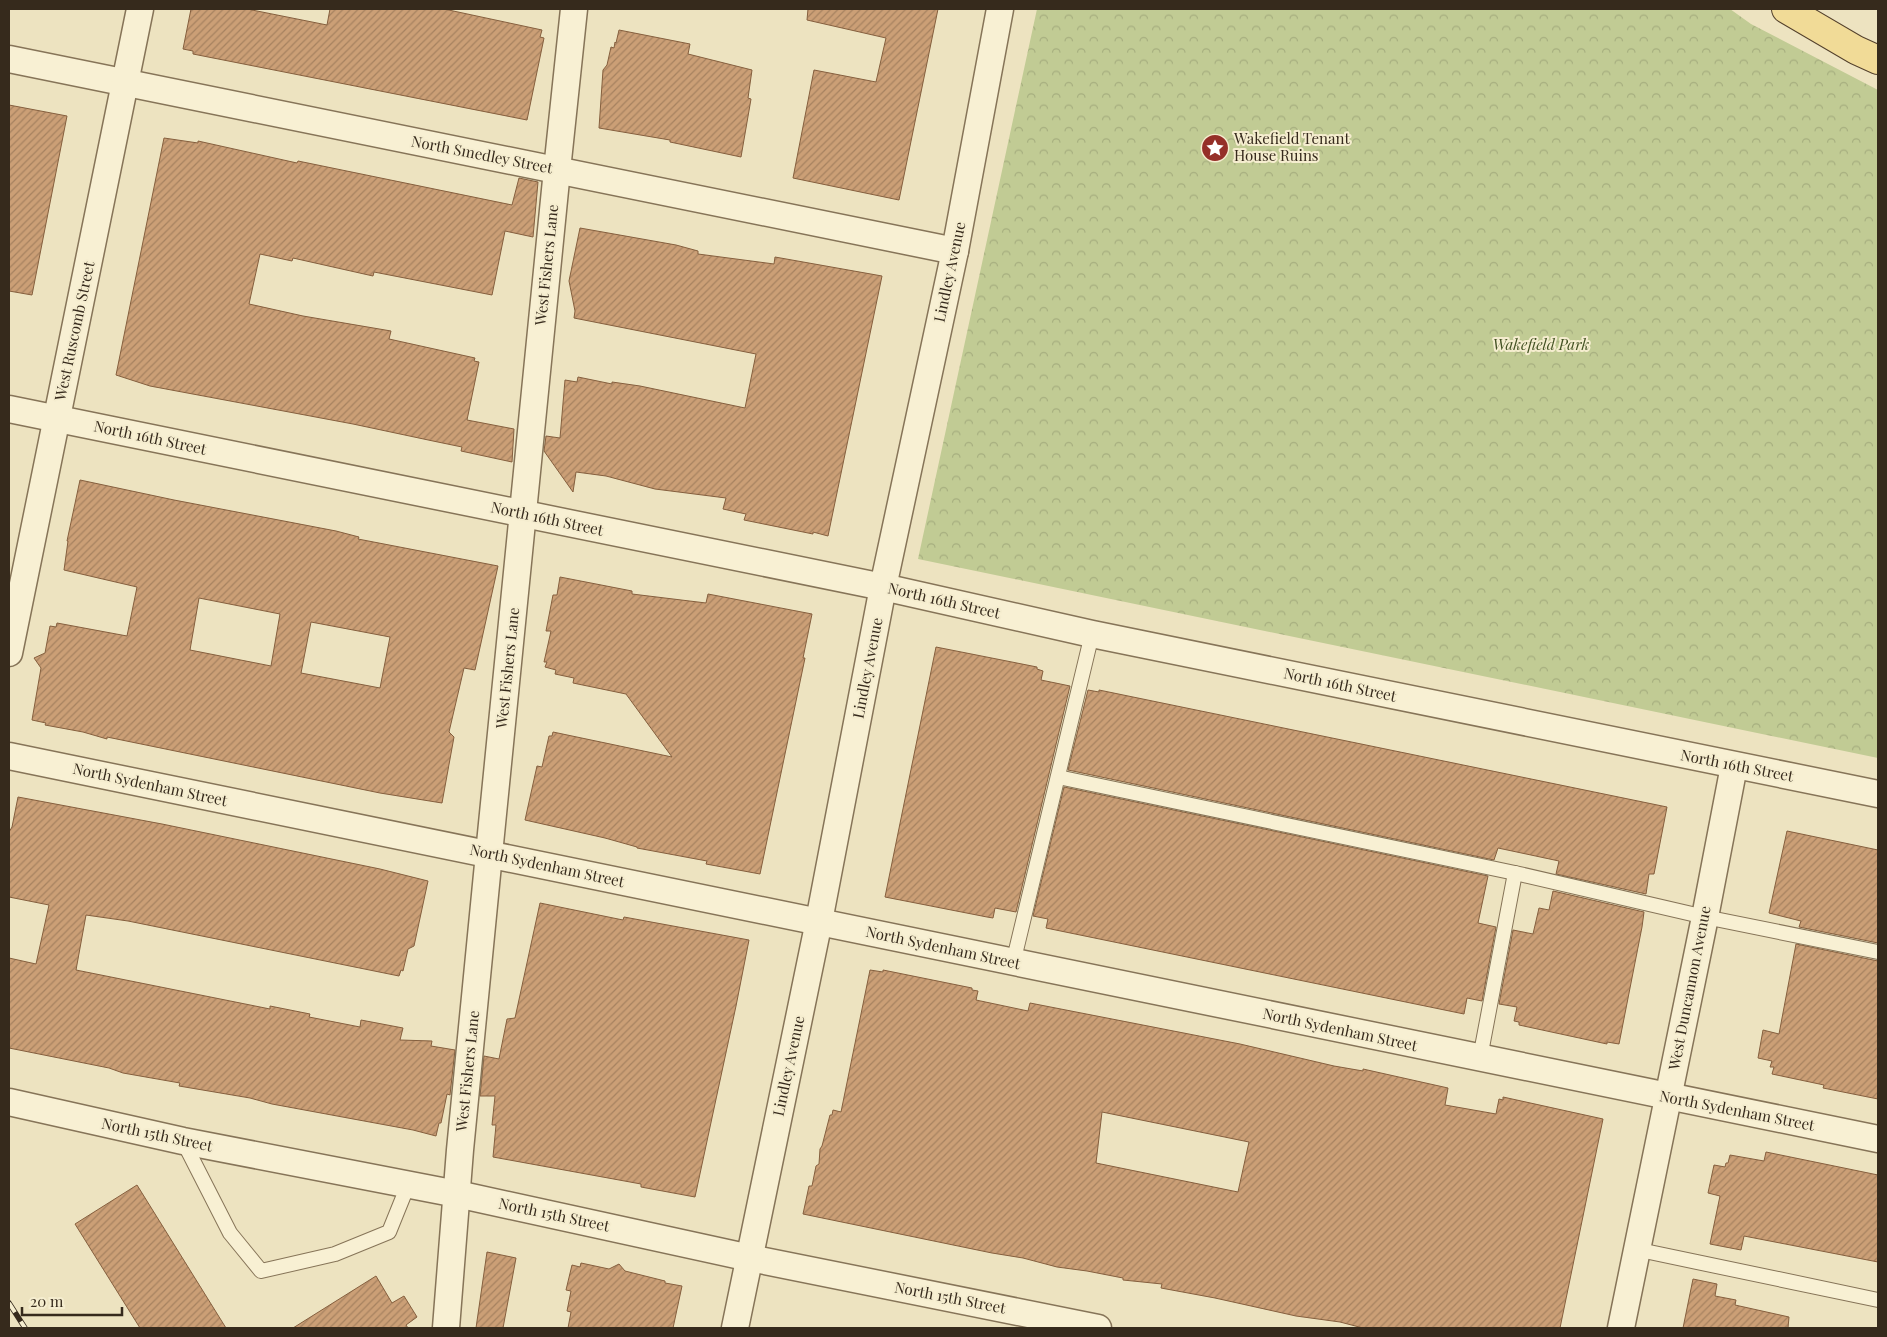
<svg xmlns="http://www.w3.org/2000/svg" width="1887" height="1337" font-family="'Playfair Display',serif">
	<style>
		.forest { fill: url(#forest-crowns) }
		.building { fill: url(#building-hatch); stroke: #855f3e; fill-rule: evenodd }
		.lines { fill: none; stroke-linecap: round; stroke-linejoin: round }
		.lane-casing { stroke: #867458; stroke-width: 16 }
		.street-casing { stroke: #867458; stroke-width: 29 }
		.primary-casing { stroke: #54412c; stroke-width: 30 }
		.lane { stroke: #f8f0d3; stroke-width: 14 }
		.street { stroke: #f8f0d3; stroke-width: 26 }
		.primary { stroke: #f1db97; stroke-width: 28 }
		.rail-casing { stroke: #362a1c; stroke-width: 5.5 }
		.rail { stroke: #f5edcf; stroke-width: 4; stroke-dasharray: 11; stroke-linecap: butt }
		.labels { text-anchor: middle; stroke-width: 4; stroke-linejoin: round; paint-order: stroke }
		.poi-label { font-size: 15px; fill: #362a1c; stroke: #f5edcf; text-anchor: start }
		.street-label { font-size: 15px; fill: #362a1c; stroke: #f5edcf }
		.park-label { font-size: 15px; font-style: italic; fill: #435223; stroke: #f5edcf }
	</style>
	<defs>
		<pattern id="forest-crowns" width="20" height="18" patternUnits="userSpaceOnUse" patternTransform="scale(1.25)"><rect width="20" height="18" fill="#c1cb94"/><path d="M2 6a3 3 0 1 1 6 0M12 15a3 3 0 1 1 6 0" fill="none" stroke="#a6ae7f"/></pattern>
		<pattern id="building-hatch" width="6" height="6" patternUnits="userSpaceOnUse" patternTransform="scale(1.25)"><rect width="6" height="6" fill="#cb9f76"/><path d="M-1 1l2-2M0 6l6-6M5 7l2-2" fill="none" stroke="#a68260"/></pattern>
	</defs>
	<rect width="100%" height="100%" fill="#ede3c0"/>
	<polygon class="forest" points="1037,9 1730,9 1751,24 1878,90 1878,758 918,559"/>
	<g class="building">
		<polygon points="191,9 247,9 327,25 330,9 444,9 542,30 540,37 544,38 527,120 193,54 193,51 183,49"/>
		<polygon points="808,9 938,9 899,200 793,178 814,70 876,82 886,38 807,20"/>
		<polygon points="619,30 690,44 688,54 752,70 748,98 751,99 741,157 670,142 670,140 599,128 603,70 607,65 611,47 614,48 615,42 616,43"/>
		<polygon points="9,105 67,116 32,295 9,291"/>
		<polygon points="164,138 198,143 198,141 297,163 298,161 512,205 519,178 538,182 533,237 505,231 492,295 374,272 373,276 293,258 292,261 260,254 249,304 303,316 391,331 389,339 475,358 474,361 479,362 467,420 514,429 512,462 461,451 462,447 433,441 353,424 150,386 116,375"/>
		<polygon points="580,228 676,245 698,251 698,254 774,264 775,257 882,276 828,536 813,532 813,534 744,520 746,514 723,509 726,498 655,489 606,476 576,472 573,492 544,451 546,436 560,438 565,380 577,382 578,377 612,384 612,382 640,386 745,408 756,354 574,318 575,311 569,281"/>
		<path d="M80 480 174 500 336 531 359 537 358 539 498 566 475 670 464 668 449 732 454 737 442 803 380 793 107 737V739L83 732 45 725 46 723 32 720 41 668 34 658 45 653 50 626 56 627 57 623 127 636 137 587 64 570 68 541H67ZM199 598 280 614 271 666 190 650ZM311 622 390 637 380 688 301 673Z"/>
		<polygon points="560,577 632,591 632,594 706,603 708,594 812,614 803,658 805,658 760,874 706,864 707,861 637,848 637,847 605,838 525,820 537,766 542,767 549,736 552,736 553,732 672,757 626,694 573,683 574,678 555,674 556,670 545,667 547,662 544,662 551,631 546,631 553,595 557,595"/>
		<polygon points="936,647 1037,667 1037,669 1043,671 1041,680 1070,686 1016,912 995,908 993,918 987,917 885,897"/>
		<polygon points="1088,690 1099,692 1099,690 1667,807 1654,874 1649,874 1646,894 1556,874 1559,861 1498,848 1494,860 1068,770"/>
		<polygon points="1064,787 1488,876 1478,923 1496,927 1482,1001 1467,998 1464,1014 1046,928 1048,919 1033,916"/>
		<polygon points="18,797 162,824 380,869 428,881 414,946 408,949 403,971 401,970 399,976 128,921 86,915 76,970 270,1009 270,1006 310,1014 309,1017 360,1027 361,1020 403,1028 400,1040 432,1041 431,1046 455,1050 450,1095 447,1094 441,1123 439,1123 436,1136 413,1130 272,1104 250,1098 179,1086 180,1083 123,1073 109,1068 9,1048 9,958 36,964 49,905 9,897 9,832 12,827"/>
		<polygon points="1787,831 1878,850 1878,943 1799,927 1801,921 1769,913"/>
		<polygon points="1553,891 1644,912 1642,927 1619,1044 1607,1042 1607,1044 1519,1025 1519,1022 1514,1021 1517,1007 1499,1004 1513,930 1533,934 1539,908 1549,910"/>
		<polygon points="540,903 623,920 624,917 749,940 736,1006 695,1197 641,1187 641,1184 493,1157 496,1125 492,1125 495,1096 480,1096 484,1056 499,1059 507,1019 515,1018"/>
		<polygon points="1796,944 1878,961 1878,1099 1823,1088 1824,1085 1772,1074 1774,1067 1770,1067 1772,1061 1758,1058 1763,1030 1779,1034"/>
		<path d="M870 970 883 972V970L972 988V990L978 991 976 1000 1028 1011 1030 1003 1240 1044 1334 1066 1363 1071V1069L1448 1088 1445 1105 1496 1114 1499 1099 1503 1100V1097L1603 1119 1560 1328H1363L1340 1322 1296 1316 1215 1298 1161 1288 1162 1284 1123 1280V1278L1087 1271 1057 1267 1023 1258 992 1253 803 1214 809 1186H812L816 1166 819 1164 820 1149 822 1146 830 1115H832L833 1110 841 1112ZM1102 1112 1249 1142 1238 1192 1096 1163Z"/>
		<polygon points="1766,1152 1878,1175 1878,1262 1744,1236 1741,1250 1710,1244 1720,1196 1708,1193 1714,1165 1725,1167 1726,1163 1728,1163 1730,1155 1764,1161"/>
		<polygon points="137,1185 226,1328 140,1328 75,1224"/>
		<polygon points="487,1252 516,1258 503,1328 476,1328"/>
		<polygon points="581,1263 609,1269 619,1264 625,1271 665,1281 665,1283 682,1286 673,1328 568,1328 571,1312 567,1311 571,1291 566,1290 572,1265 580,1267"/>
		<polygon points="376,1276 392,1303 404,1296 417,1317 406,1325 408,1328 293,1328"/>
		<polygon points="1693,1279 1717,1284 1715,1296 1736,1300 1735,1305 1789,1317 1788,1328 1683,1328"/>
	</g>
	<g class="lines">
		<g class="lane-casing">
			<g id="lane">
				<polyline points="1058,777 1515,873 1705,917 1878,952"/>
				<polyline points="1013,963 1092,634"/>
				<polyline points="1480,1058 1515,873"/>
				<polyline points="183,1141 230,1233 261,1271 335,1254 389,1232 408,1185"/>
				<polyline points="1635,1249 1878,1300"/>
			</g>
		</g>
		<g class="street-casing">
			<g id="street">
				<polyline points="9,59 955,251"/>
				<polyline points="9,409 883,587 1092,634 1878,794"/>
				<polyline points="9,653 140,9"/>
				<polyline points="9,756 1878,1139"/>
				<polyline points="9,1102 183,1141 457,1194 750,1258 1098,1328"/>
				<polyline points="446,1328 460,1150 489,854 557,170 574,9"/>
				<polyline points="735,1328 819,921 883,587 955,251 1000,9"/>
				<polyline points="1621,1328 1705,917 1734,766"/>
			</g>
		</g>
		<g class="primary-casing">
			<polyline id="primary" points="1786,9 1856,50 1878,60"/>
		</g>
		<use href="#lane" class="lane"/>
		<use href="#street" class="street"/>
		<use href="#primary" class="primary"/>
		<g class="rail-casing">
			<polyline id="rail" points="9,1303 25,1328"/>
		</g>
		<use href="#rail" class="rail"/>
	</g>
	<defs>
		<g id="sight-disc" transform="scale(1.4375)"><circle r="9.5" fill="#952f28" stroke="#f5edcf"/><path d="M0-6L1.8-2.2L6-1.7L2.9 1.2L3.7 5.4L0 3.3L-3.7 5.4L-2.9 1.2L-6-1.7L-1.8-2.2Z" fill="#fff"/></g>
	</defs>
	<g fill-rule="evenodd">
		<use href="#sight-disc" x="1215" y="148"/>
	</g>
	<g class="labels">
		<g class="poi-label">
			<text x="1234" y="144">Wakefield Tenant<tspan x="1234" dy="17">House Ruins</tspan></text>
		</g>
		<g class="street-label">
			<text transform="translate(482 155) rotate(11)" y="5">North Smedley Street</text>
			<text transform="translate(547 265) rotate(-84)" y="5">West Fishers Lane</text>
			<text transform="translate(950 272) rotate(-78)" y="5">Lindley Avenue</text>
			<text transform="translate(75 331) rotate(-78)" y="5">West Ruscomb Street</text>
			<text transform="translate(150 438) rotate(12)" y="5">North 16th Street</text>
			<text transform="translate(547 519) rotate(12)" y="5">North 16th Street</text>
			<text transform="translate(944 601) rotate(13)" y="5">North 16th Street</text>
			<text transform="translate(508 668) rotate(-84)" y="5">West Fishers Lane</text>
			<text transform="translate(868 668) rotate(-79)" y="5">Lindley Avenue</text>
			<text transform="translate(1340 685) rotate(12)" y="5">North 16th Street</text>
			<text transform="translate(1737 766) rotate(11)" y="5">North 16th Street</text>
			<text transform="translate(150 785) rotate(12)" y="5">North Sydenham Street</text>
			<text transform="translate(547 866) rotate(12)" y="5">North Sydenham Street</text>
			<text transform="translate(943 948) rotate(12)" y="5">North Sydenham Street</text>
			<text transform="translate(1690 988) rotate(-79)" y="5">West Duncannon Avenue</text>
			<text transform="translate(1340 1030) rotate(12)" y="5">North Sydenham Street</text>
			<text transform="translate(789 1066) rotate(-78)" y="5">Lindley Avenue</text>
			<text transform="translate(468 1071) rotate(-84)" y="5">West Fishers Lane</text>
			<text transform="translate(1737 1111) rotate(11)" y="5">North Sydenham Street</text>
			<text transform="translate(157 1135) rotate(12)" y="5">North 15th Street</text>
			<text transform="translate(554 1215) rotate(12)" y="5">North 15th Street</text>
			<text transform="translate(950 1298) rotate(11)" y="5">North 15th Street</text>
		</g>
		<g class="park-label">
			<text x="1541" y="350">Wakefield Park</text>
		</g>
	</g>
	<rect width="1887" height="1337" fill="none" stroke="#362a1c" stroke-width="20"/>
	<path d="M22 1307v8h100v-8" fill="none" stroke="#362a1c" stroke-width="2.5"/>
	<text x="30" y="1307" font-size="15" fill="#362a1c" stroke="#f5edcf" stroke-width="4" paint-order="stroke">20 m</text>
</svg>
